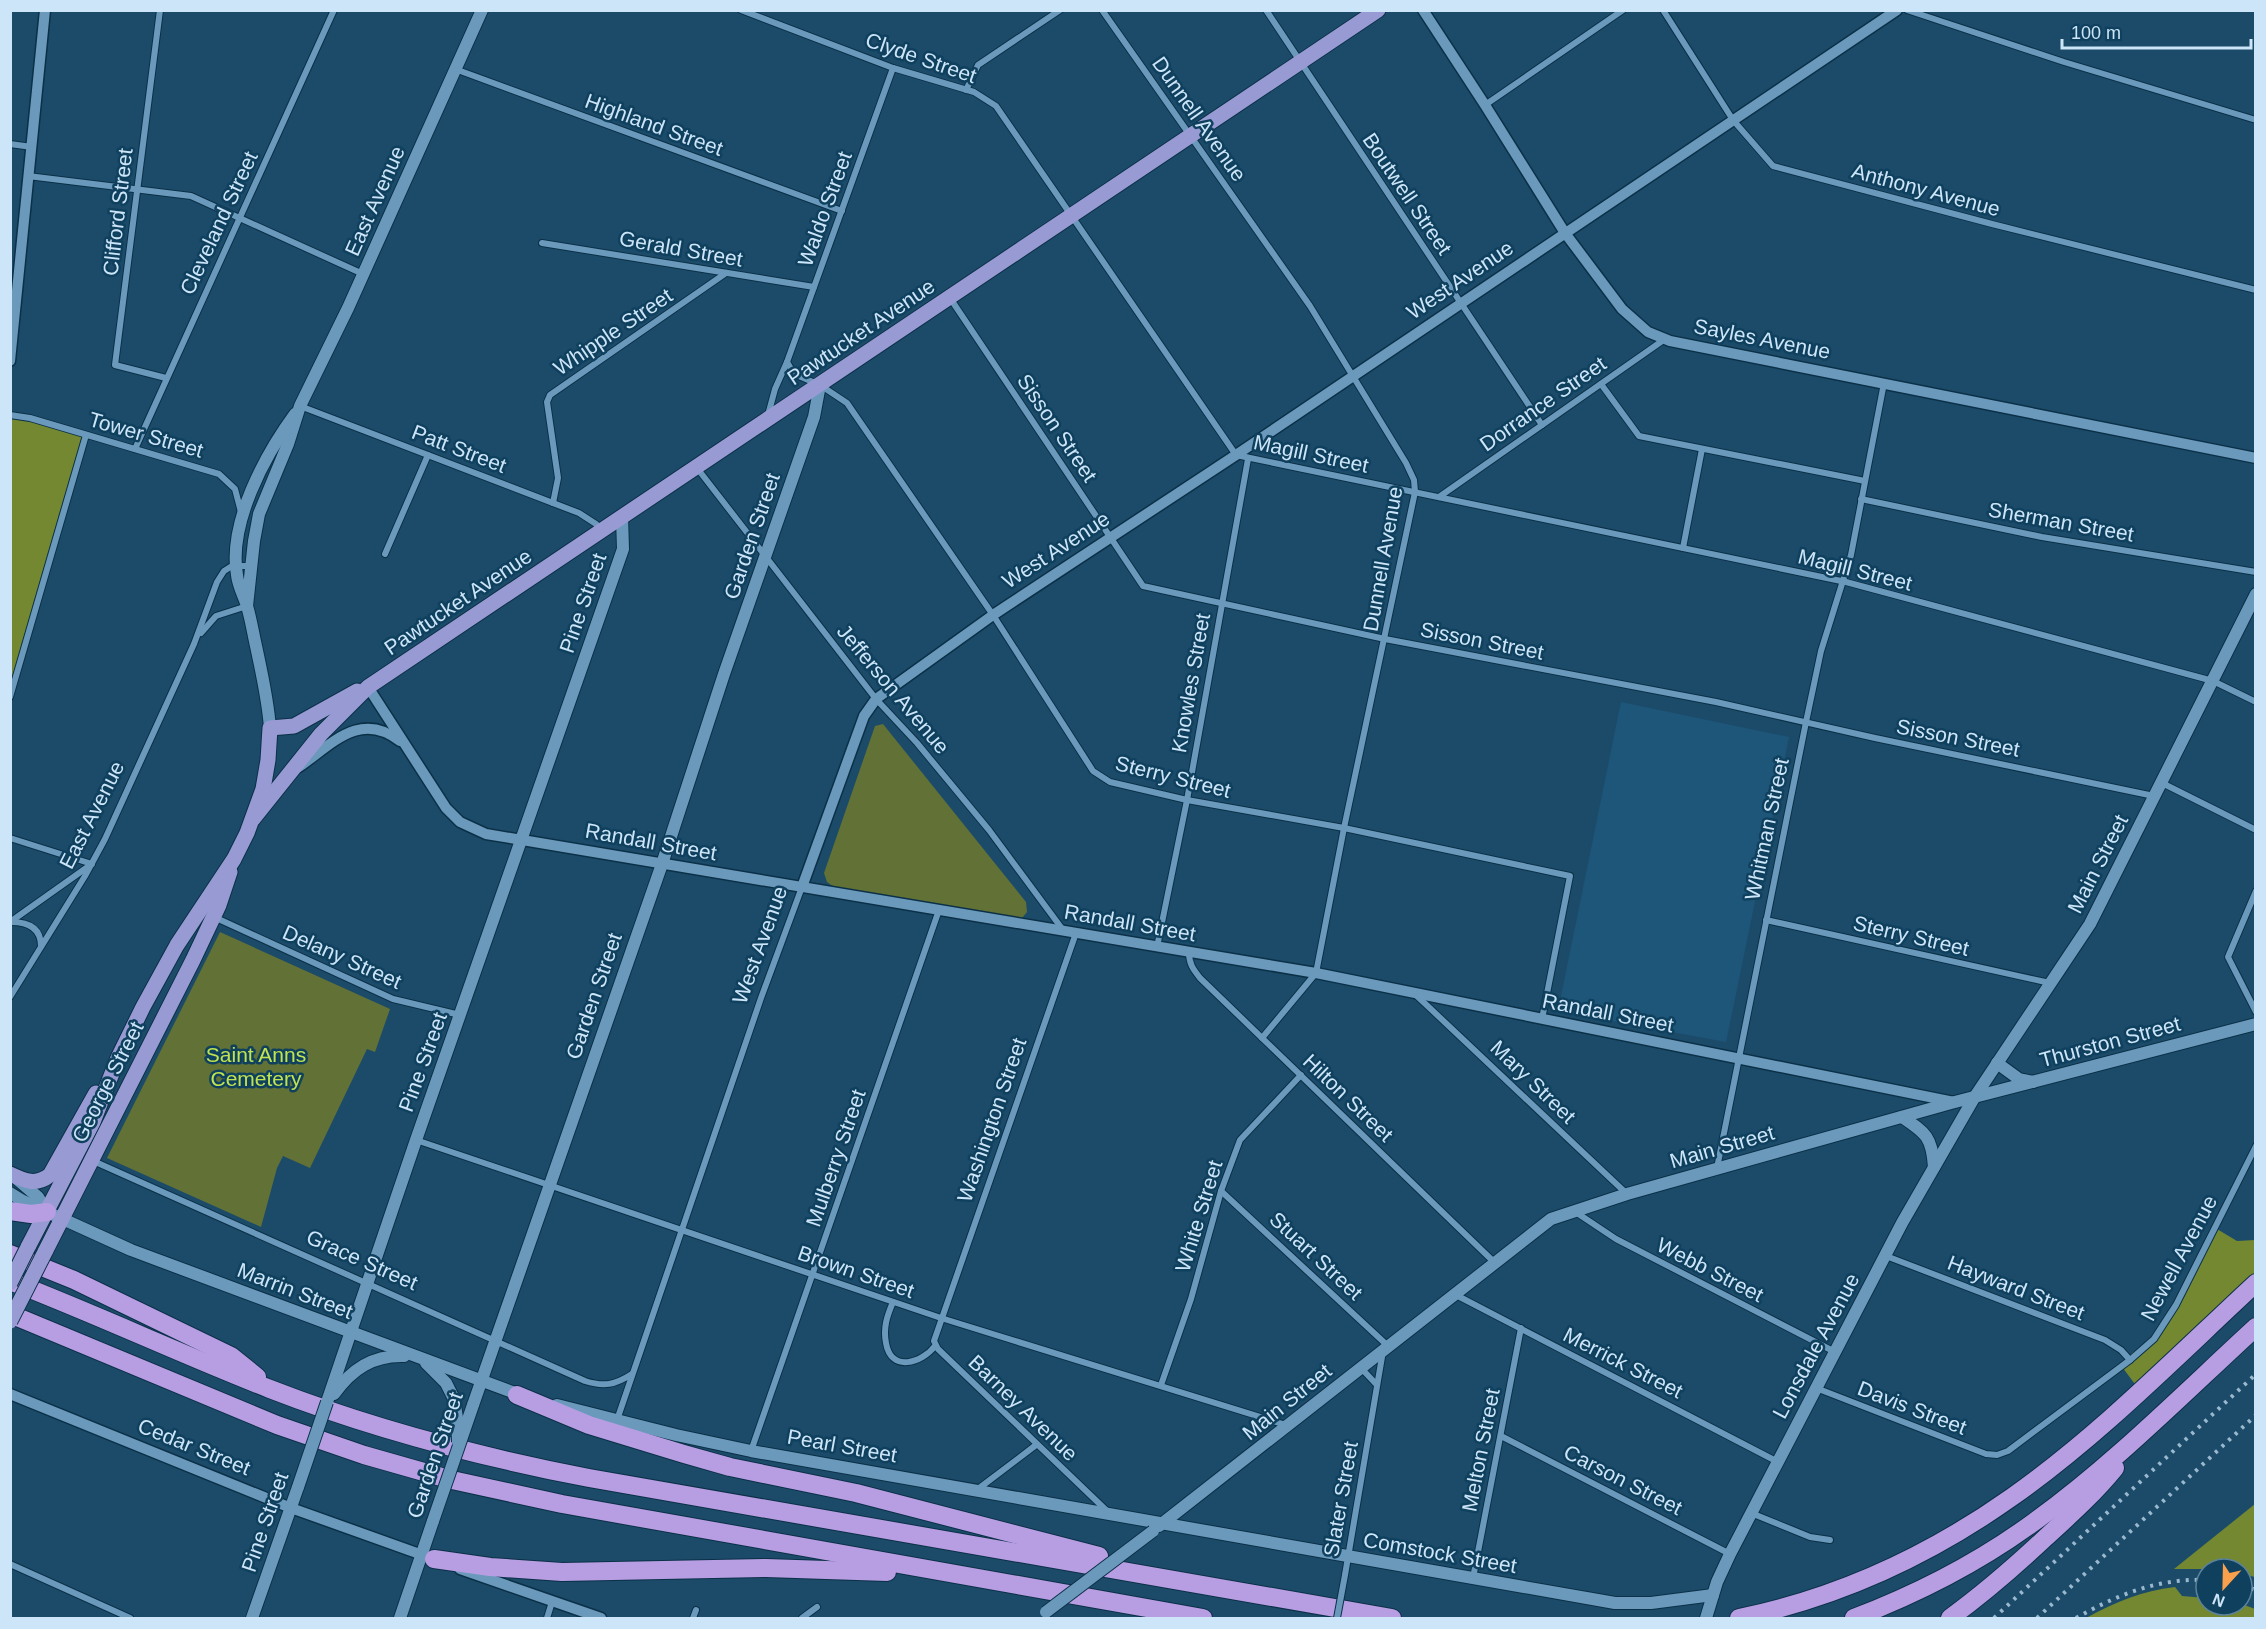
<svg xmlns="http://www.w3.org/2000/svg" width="2266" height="1629" font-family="Helvetica,sans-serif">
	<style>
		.built { fill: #1e567a }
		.green { fill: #627135 }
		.forest { fill: #738831 }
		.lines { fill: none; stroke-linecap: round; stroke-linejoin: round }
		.minor-casing { stroke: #0b3047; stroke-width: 8 }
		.tertiary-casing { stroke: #0b3047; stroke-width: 13 }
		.secondary-casing { stroke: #0b3047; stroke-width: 14 }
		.primary-casing { stroke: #0b3047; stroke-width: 17 }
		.motorway-casing { stroke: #0b3047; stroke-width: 20 }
		.minor { stroke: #6a99bc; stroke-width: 6 }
		.tertiary { stroke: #6a99bc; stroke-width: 10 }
		.secondary { stroke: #6a99bc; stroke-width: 12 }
		.primary { stroke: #989bd3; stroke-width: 15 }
		.motorway { stroke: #b79de2; stroke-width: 18 }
		.rail { stroke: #9ab9cf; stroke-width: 4; stroke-dasharray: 3 6; stroke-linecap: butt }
		.minor-bridge-casing { stroke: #0b3047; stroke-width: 8; stroke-linecap: butt }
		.secondary-bridge-casing { stroke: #0b3047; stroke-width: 14; stroke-linecap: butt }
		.primary-bridge-casing { stroke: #0b3047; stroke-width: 17; stroke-linecap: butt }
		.minor-bridge { stroke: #6a99bc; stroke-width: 6 }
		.secondary-bridge { stroke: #6a99bc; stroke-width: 12 }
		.primary-bridge { stroke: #989bd3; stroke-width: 15 }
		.labels { text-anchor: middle; stroke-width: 5; stroke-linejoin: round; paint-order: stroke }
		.street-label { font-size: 21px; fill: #cde5f8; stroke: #0f405e }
		.park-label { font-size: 21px; fill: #c0e34f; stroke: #0f405e }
	</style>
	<rect width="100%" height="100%" fill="#1c4b6a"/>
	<polygon class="built" points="1621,702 1789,737 1726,1042 1558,1011"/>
	<g class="green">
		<polygon points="883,724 1026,902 1027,912 1022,918 834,887 827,882 824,873 875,726"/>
		<polygon points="220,932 390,1009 375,1052 367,1049 310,1168 283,1156 277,1168 261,1227 107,1158"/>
	</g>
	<g class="forest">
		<polygon points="11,413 85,434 11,688"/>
		<polygon points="2217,1229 2237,1241 2255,1240 2255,1281 2137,1387 2120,1364 2133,1352 2143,1348 2164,1322"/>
		<polygon points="2255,1504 2255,1577 2242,1574 2242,1569 2174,1569"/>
		<path d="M2175 1587 2182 1596 2206 1598V1605L2242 1604 2255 1609V1618H2086C2115 1602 2142 1591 2175 1587Z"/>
	</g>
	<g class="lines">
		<g class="minor-casing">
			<g id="minor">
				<polyline points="160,10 115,365 166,378"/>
				<polyline points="741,10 893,68 974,92 996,106 1236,455 1846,582 2213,681 2256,702"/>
				<polyline points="1102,10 1310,306 1406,463 1414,480 1415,492 1344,828 1316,973 1262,1038"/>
				<polyline points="1266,10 1542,425"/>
				<polyline points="1663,10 1733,120 1773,166 1992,224 2256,290"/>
				<polyline points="1907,10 2064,62 2256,120"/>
				<polyline points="893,68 787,362 794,374 820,385 847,403 993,615 1093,771 1110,782 1187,800 1344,828 1570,876 1542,1019"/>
				<polyline points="455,69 842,211"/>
				<polyline points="966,90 978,65 1060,10"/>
				<polyline points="1485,105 1623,10"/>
				<polyline points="10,144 32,147"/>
				<polyline points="28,176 191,196 363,274"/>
				<polyline points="542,243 814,287"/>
				<polyline points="950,298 1143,586 1385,639 1716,702 1875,738 2154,796"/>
				<polyline points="1601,384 1639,436 1865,481"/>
				<polyline points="300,406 579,513 596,524 601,530"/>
				<polyline points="10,415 30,418 219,474 235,489 241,512"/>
				<polyline points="768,415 775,389 787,362"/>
				<polyline points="135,449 334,10"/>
				<polyline points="697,468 876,699 917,743 989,830 1063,930"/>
				<polyline points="1439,497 1665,339"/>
				<polyline points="1861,499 2042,537 2256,572"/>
				<polyline points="553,503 558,478 547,402 550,395 726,273"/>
				<polyline points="1683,548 1702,449"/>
				<polyline points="385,554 428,455"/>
				<polyline points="201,633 216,616 247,606"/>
				<polyline points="10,697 86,435"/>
				<polyline points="2162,783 2256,830"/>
				<polyline points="10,838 92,864"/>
				<polyline points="2256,891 2228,957 2256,1012"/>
				<polyline points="214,917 393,999 460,1015"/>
				<polyline points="1766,920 2050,983"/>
				<polyline points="10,922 89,866"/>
				<path d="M11 922C28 922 41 928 41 946"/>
				<polyline points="1076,933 934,1341 938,1349 1107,1511"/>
				<polyline points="1157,947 1187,800 1248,459"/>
				<path d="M1189 952C1189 964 1193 969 1200 978L1494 1262"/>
				<polyline points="1417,996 1627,1194"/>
				<polyline points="10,997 85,876 105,839 194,644 217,582 224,571 232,566 251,566"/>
				<polyline points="416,1140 941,1318 1286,1425"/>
				<path d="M91 1160 585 1381C604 1387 615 1385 632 1374"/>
				<polyline points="1717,1168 1806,722 1821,651 1851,555 1884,383"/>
				<polyline points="1221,1191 1388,1346"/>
				<polyline points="1574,1211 1616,1239 1835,1352"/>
				<polyline points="1886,1256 2105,1340 2121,1350 2130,1360"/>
				<polyline points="1454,1294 1778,1462"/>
				<path d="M893 1302C887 1316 883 1328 886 1343 891 1373 922 1363 935 1346"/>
				<polyline points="1361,1368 1377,1385"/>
				<polyline points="1161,1385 1191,1299 1221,1191 1240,1140 1301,1075"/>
				<polyline points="1816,1388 1986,1454 1997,1455 2008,1451 2130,1360 2154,1339 2176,1305 2256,1146"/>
				<polyline points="617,1420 761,998 802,887"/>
				<polyline points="1501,1436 1730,1554"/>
				<polyline points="751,1451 939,910"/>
				<polyline points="978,1489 1036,1445"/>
				<polyline points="1751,1513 1810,1537 1830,1540"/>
				<polyline points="10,1564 130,1618"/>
				<polyline points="1345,1575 1383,1351"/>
				<polyline points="1473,1578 1521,1328"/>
				<polyline points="547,1618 552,1602"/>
				<polyline points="693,1618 696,1610"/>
				<polyline points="802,1618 817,1607"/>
			</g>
		</g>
		<g class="tertiary-casing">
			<g id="tertiary">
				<polyline points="1423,10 1485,105 1565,233 1622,309 1648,332 1670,341 2256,458"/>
				<polyline points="10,361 45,10"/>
				<polyline points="368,687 446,808 460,822 486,834 1316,973 1954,1102"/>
				<path d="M299 767C332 744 360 710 400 741"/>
				<polyline points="802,887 864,716 876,699 993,615 1236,455 1897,10"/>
				<polyline points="10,1394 291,1508 428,1557"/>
				<polyline points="460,1569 601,1618"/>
			</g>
		</g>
		<g class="secondary-casing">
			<g id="secondary">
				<polyline points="247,606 254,541 259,514 288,444 300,406 348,308 482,10"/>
				<path d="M270 728C268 700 262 674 256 646 253 633 251 619 247 606 244 596 238 586 237 575 228 523 265 455 295 414"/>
				<polyline points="1997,1063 2019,1079 2033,1082"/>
				<path d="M1902 1117C1926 1133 1932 1137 1934 1167"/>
				<polyline points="18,1180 38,1197 47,1212"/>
				<polyline points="10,1193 23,1201 131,1250 523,1396"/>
				<polyline points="426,1363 446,1383 454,1399"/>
				<path d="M334 1394C352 1369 373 1355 404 1356"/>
				<polyline points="327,1402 416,1140 623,549 622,517"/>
				<polyline points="473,1405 662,864 724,674 814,417 820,385"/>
				<polyline points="557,1405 676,1435 751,1451 1615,1603 1651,1603 1713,1595"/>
				<polyline points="1159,1526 1551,1219 1627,1194 1951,1103 2256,1024"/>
				<polyline points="252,1618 298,1487"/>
				<polyline points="400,1618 433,1521"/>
				<polyline points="1706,1618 1717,1582 1730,1554 1902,1223 1974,1098 2090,924 2256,594"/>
			</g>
		</g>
		<g class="primary-casing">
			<g id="primary">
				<polyline points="253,819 321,734 368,687 1378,10"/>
				<path d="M10 1174C25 1181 36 1186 50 1175L96 1093"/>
				<polyline points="28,1247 93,1122 118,1058 143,1007 177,945 234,859 247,833 263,789 268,760 270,728 294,726 357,691"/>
				<polyline points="45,1252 193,960 219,905 230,872"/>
			</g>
		</g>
		<g class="motorway-casing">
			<g id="motorway">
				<polyline points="10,1211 31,1214 47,1212"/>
				<polyline points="10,1254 74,1280 231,1356 257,1377"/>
				<path d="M10 1281C98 1315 183 1355 270 1389 373 1429 480 1457 589 1478L1392 1618"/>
				<polyline points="10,1314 277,1425 364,1455 452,1480 562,1504 1203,1618"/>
				<polyline points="517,1395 589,1425 684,1454 730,1467 856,1493 1099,1556"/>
				<polyline points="434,1559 490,1567 562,1572 766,1568 887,1572"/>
				<path d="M1739 1618C1837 1598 1930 1555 2012 1497 2100 1435 2177 1356 2256 1283"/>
				<path d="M1854 1618C1917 1594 1978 1563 2034 1522 2113 1465 2183 1394 2256 1327"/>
				<path d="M1950 1618C1983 1594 2013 1568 2043 1540 2068 1517 2093 1495 2115 1468"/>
			</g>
		</g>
		<use href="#minor" class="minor"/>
		<use href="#tertiary" class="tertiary"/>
		<use href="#secondary" class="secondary"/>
		<use href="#primary" class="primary"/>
		<use href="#motorway" class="motorway"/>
		<g class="rail">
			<polyline points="2242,1586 2256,1590"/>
			<polyline points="1994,1618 2256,1374"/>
			<polyline points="2037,1618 2256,1415"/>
			<path d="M2076 1618C2117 1595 2158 1578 2206 1580"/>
		</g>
		<g class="minor-bridge-casing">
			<polyline id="minor-bridge" points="1337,1618 1345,1575"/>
		</g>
		<g class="secondary-bridge-casing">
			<g id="secondary-bridge">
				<polyline points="454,1399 457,1418 458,1442"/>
				<polyline points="298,1487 327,1402"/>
				<polyline points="433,1521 473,1405"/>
				<polyline points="1046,1612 1153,1531"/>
			</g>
		</g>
		<g class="primary-bridge-casing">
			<g id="primary-bridge">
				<polyline points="10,1283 28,1247"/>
				<polyline points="10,1321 45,1252"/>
			</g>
		</g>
		<use href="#minor-bridge" class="minor-bridge"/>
		<use href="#secondary-bridge" class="secondary-bridge"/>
		<use href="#primary-bridge" class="primary-bridge"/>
	</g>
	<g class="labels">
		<g class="street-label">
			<text transform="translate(921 58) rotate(19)" y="7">Clyde Street</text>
			<text transform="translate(1199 119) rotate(55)" y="7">Dunnell Avenue</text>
			<text transform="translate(654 125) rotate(20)" y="7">Highland Street</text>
			<text transform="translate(1926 190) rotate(15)" y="7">Anthony Avenue</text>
			<text transform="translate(1407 194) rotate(56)" y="7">Boutwell Street</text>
			<text transform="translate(375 201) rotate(-66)" y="7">East Avenue</text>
			<text transform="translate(825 209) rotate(-70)" y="7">Waldo Street</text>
			<text transform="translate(118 212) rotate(-83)" y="7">Clifford Street</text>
			<text transform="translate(219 223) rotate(-65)" y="7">Cleveland Street</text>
			<text transform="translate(681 249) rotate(10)" y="7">Gerald Street</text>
			<text transform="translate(1460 280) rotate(-34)" y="7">West Avenue</text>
			<text transform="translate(613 332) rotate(-34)" y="7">Whipple Street</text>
			<text transform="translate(861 332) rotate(-34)" y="7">Pawtucket Avenue</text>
			<text transform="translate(1762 339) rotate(11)" y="7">Sayles Avenue</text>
			<text transform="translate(1543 404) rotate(-35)" y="7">Dorrance Street</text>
			<text transform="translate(1057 428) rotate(56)" y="7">Sisson Street</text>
			<text transform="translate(146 435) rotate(16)" y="7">Tower Street</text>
			<text transform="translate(459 449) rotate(21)" y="7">Patt Street</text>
			<text transform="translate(1311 454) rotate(12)" y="7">Magill Street</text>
			<text transform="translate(2061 522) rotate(10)" y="7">Sherman Street</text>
			<text transform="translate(752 536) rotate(-71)" y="7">Garden Street</text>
			<text transform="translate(1056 550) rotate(-33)" y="7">West Avenue</text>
			<text transform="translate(1383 559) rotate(-80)" y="7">Dunnell Avenue</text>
			<text transform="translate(1855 570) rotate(14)" y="7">Magill Street</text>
			<text transform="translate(458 602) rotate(-34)" y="7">Pawtucket Avenue</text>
			<text transform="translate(583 603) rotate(-71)" y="7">Pine Street</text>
			<text transform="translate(1482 641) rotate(11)" y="7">Sisson Street</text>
			<text transform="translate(1191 683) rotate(-80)" y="7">Knowles Street</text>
			<text transform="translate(893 689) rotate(50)" y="7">Jefferson Avenue</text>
			<text transform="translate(1958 738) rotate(11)" y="7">Sisson Street</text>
			<text transform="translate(1173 777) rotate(14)" y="7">Sterry Street</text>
			<text transform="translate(92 815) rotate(-63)" y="7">East Avenue</text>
			<text transform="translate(1767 829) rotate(-78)" y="7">Whitman Street</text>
			<text transform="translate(651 842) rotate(10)" y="7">Randall Street</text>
			<text transform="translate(2098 864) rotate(-63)" y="7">Main Street</text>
			<text transform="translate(1130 923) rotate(10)" y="7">Randall Street</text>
			<text transform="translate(1911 936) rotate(13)" y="7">Sterry Street</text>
			<text transform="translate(760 945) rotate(-70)" y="7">West Avenue</text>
			<text transform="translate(342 957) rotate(24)" y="7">Delany Street</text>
			<text transform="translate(594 996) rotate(-71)" y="7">Garden Street</text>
			<text transform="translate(1608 1013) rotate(11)" y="7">Randall Street</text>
			<text transform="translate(2110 1042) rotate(-15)" y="7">Thurston Street</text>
			<text transform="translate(423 1062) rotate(-70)" y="7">Pine Street</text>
			<text transform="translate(108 1082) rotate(-63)" y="7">George Street</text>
			<text transform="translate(1533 1082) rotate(44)" y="7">Mary Street</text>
			<text transform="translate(1348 1098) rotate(44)" y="7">Hilton Street</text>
			<text transform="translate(992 1120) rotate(-71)" y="7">Washington Street</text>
			<text transform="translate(1722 1147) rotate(-16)" y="7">Main Street</text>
			<text transform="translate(836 1158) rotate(-71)" y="7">Mulberry Street</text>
			<text transform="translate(1199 1216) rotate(-73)" y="7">White Street</text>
			<text transform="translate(1316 1256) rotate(43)" y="7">Stuart Street</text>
			<text transform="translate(2179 1258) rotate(-62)" y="7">Newell Avenue</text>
			<text transform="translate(362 1260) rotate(24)" y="7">Grace Street</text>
			<text transform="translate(1710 1270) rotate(27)" y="7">Webb Street</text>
			<text transform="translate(856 1272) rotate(19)" y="7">Brown Street</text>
			<text transform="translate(2016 1288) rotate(21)" y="7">Hayward Street</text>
			<text transform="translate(295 1291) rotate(21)" y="7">Marrin Street</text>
			<text transform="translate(1816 1346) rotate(-62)" y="7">Lonsdale Avenue</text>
			<text transform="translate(1623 1363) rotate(27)" y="7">Merrick Street</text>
			<text transform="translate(1287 1402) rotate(-39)" y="7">Main Street</text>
			<text transform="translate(1023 1408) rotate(44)" y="7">Barney Avenue</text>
			<text transform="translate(1912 1408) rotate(21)" y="7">Davis Street</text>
			<text transform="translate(842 1446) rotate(10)" y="7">Pearl Street</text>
			<text transform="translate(194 1447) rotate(22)" y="7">Cedar Street</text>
			<text transform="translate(1481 1450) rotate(-79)" y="7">Melton Street</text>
			<text transform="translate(435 1455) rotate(-71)" y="7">Garden Street</text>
			<text transform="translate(1623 1480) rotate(27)" y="7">Carson Street</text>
			<text transform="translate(1341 1499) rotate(-80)" y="7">Slater Street</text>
			<text transform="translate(265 1522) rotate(-71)" y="7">Pine Street</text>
			<text transform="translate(1440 1553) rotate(10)" y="7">Comstock Street</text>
		</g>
		<g class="park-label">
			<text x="256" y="1062">Saint Anns<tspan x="256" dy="24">Cemetery</tspan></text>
		</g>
	</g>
	<rect width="2266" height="1629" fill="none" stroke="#cde5f8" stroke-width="24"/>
	<g transform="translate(2224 1587) rotate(202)"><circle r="28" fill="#0f405e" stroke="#5b829c" stroke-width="1.5"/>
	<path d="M0-4.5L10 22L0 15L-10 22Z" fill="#f9a04c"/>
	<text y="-9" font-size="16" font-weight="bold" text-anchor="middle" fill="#cde5f8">N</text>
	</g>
	<path d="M2062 39v9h189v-9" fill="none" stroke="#cde5f8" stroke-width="3"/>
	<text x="2071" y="39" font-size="18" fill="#cde5f8" stroke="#0f405e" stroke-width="4.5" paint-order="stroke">100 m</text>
</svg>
